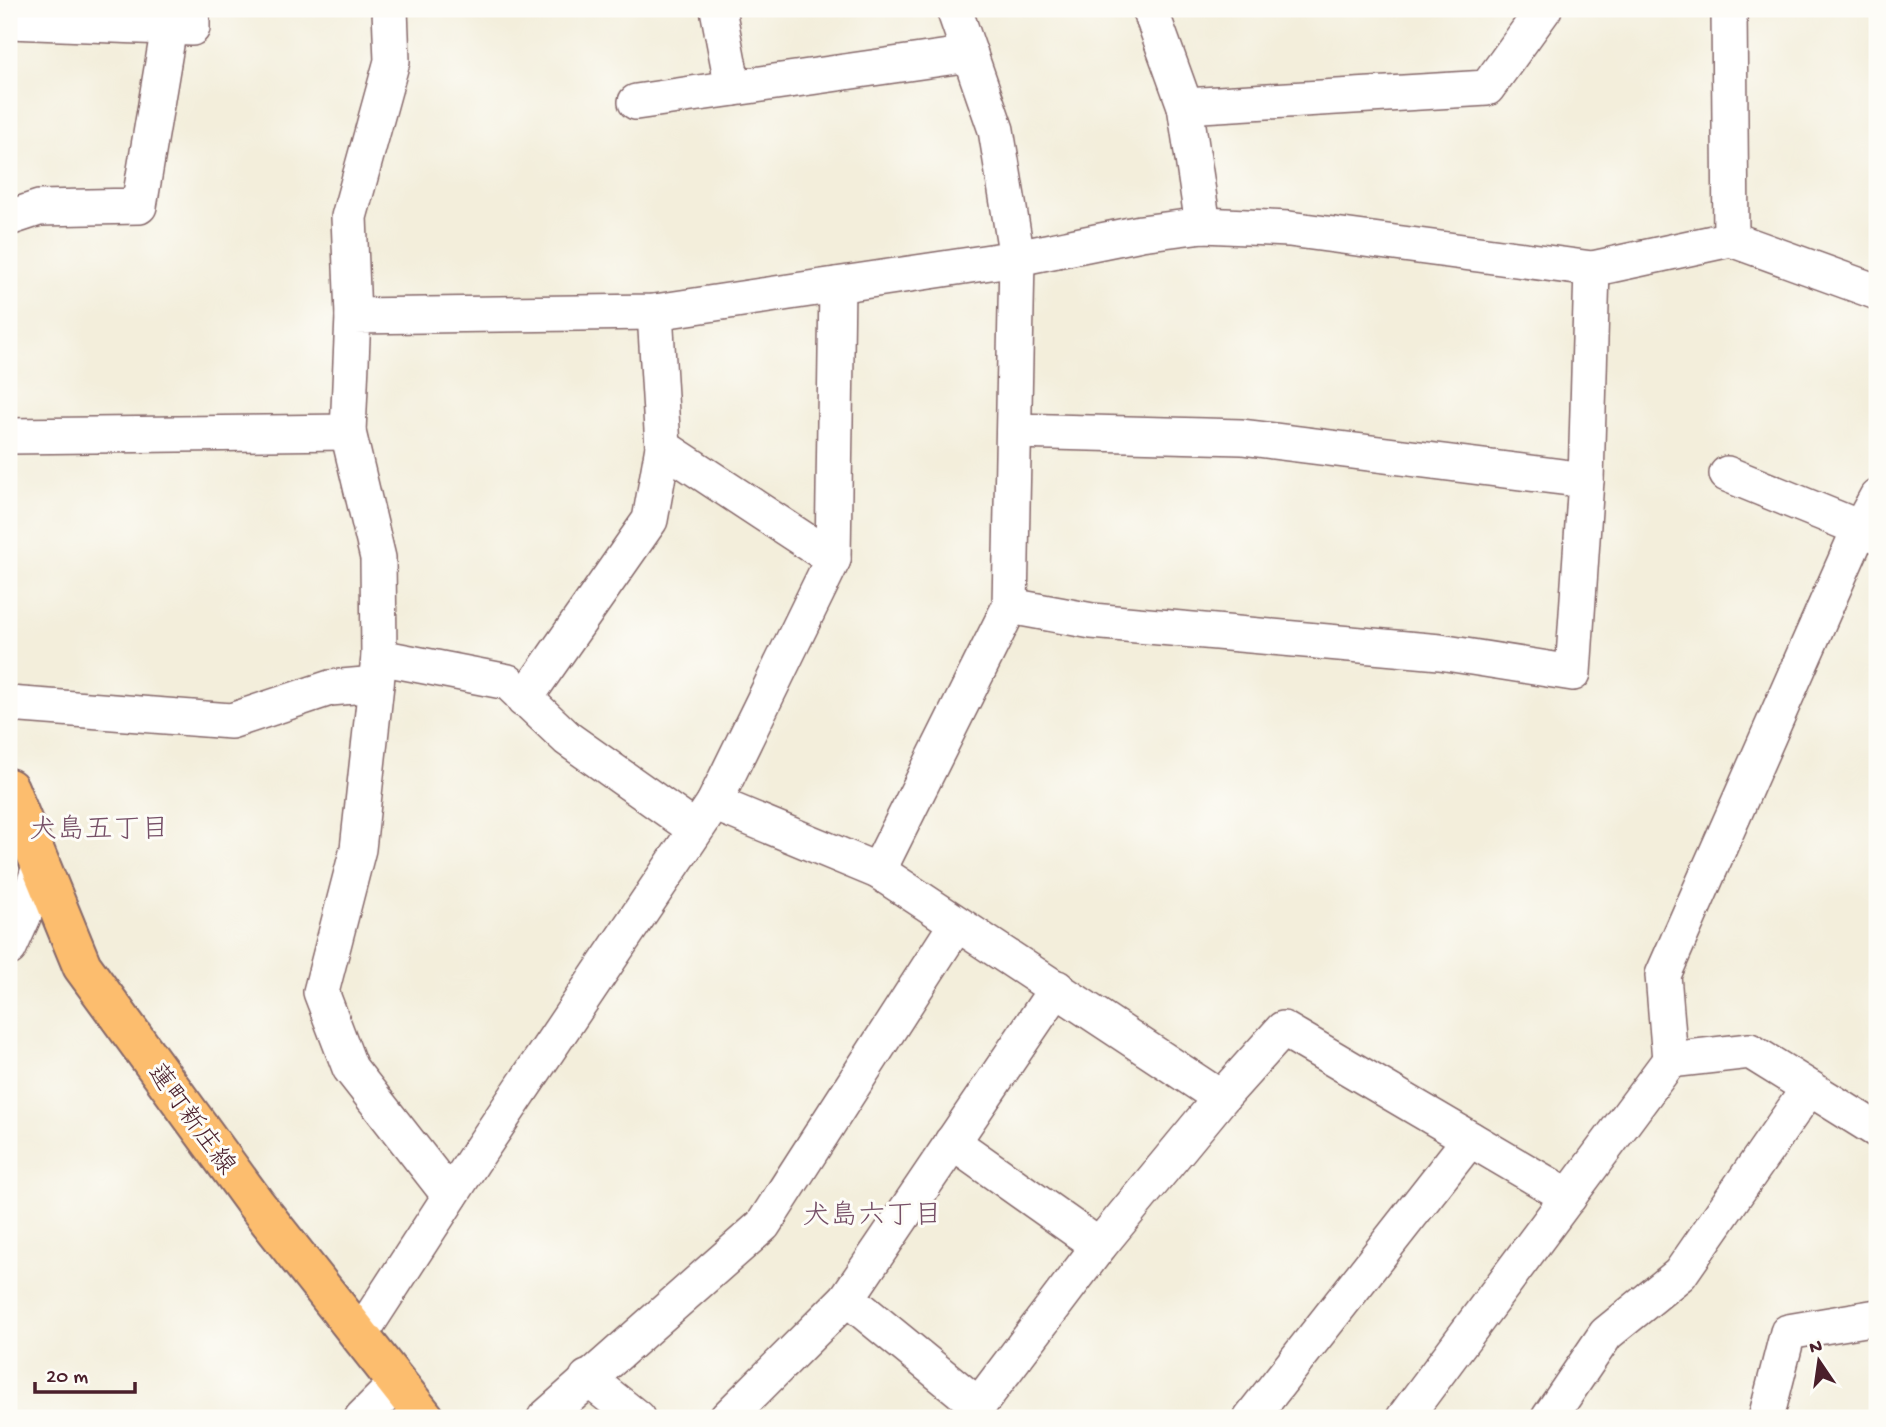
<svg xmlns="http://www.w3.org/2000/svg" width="1886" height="1427" font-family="'Gochi Hand','Klee One',sans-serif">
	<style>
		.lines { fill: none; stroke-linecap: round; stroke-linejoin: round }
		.minor-casing { stroke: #856769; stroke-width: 38 }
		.major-casing { stroke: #856769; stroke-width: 42 }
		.minor { stroke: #fff; stroke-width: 35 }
		.major { stroke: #fcbd6e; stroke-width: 38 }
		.labels { text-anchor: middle; stroke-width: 6; stroke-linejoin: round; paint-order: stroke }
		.street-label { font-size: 26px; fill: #4a1f2b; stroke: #fdfcf7 }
		.neighbourhood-label { font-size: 28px; fill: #775168; stroke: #fdfcf7 }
	</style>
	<rect width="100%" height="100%" fill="#fdfcf7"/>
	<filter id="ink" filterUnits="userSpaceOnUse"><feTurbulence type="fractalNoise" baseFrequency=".0143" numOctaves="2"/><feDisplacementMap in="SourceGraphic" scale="14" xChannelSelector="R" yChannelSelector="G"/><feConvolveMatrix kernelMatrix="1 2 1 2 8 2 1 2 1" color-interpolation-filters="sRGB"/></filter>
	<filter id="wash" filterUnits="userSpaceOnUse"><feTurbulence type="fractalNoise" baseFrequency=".00686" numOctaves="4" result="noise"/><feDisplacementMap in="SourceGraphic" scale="28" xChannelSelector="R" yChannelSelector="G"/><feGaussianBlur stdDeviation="1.57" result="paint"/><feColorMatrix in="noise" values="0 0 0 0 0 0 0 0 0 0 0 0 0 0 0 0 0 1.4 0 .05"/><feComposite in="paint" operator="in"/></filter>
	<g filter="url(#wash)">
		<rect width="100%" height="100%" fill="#f3eedb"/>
	</g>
	<g filter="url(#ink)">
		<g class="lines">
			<g class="minor-casing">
				<g id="minor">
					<polyline points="718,9 733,88"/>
					<polyline points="1150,9 1185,106 1203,225"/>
					<polyline points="1729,9 1731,239"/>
					<polyline points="9,21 192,28 192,9"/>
					<polyline points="636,102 970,54"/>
					<polyline points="1185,106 1487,88 1544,9"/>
					<polyline points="9,218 39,208 139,206 169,27"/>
					<polyline points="353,316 349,217 392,61 390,9"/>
					<polyline points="1014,431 1242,437 1586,480"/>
					<polyline points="348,432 378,558 379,657 358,849 321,992 350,1068 450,1196"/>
					<polyline points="9,436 348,432 353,316 655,312 1017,258 1141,233 1203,225 1289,229 1592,269 1731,239 1877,292"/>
					<polyline points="663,447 833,559"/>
					<polyline points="1727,474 1877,535"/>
					<polyline points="1010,606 1092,621 1440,652 1573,673 1586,480 1592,269"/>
					<polyline points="379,657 508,682 568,739 695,829"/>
					<polyline points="524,700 650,520 663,447 655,312"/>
					<polyline points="9,704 231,721 330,688 376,684"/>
					<polyline points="714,803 833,559 837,285"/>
					<polyline points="878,871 1221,1098"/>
					<polyline points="9,948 23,917 40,867"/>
					<polyline points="1670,1060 1663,975 1860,528 1877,497"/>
					<polyline points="952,1142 1099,1246"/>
					<polyline points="847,1298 979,1406"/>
					<polyline points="360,1335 473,1161 714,803 878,871 1010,606 1017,258 996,130 954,9"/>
					<polyline points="587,1378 637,1418"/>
					<polyline points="362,1418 397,1383"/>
					<polyline points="545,1418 763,1225 956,925"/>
					<polyline points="727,1418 847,1298 1057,988"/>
					<polyline points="969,1418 1099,1246 1221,1098 1283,1029 1569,1197"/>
					<polyline points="1251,1418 1470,1139"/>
					<polyline points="1404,1418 1670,1060 1750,1051 1877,1130"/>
					<polyline points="1549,1418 1606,1334 1680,1274 1809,1088"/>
					<polyline points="1766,1418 1788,1332 1877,1317"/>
				</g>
			</g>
			<g class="major-casing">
				<polyline id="major" points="9,788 82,966 255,1203 425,1418"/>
			</g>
			<use href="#minor" class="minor"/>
			<use href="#major" class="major"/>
		</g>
	</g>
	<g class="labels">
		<g class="street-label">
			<text transform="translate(193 1118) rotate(54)" y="9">蓮町新庄線</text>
		</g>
		<g class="neighbourhood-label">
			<text x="99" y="837">犬島五丁目</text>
			<text x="872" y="1223">犬島六丁目</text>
		</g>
	</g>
	<rect width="1886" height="1427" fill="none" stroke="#fdfcf7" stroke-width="35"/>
	<g transform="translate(1819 1361) rotate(347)" stroke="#fdfcf7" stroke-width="5" paint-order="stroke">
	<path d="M0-5L12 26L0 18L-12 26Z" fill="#4a1f2b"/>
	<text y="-10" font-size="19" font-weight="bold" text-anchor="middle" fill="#4a1f2b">N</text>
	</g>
	<path d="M35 1382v10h100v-10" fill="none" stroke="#4a1f2b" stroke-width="3.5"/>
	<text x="46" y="1382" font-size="21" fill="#4a1f2b" stroke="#fdfcf7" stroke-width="5" paint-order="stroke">20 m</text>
</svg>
